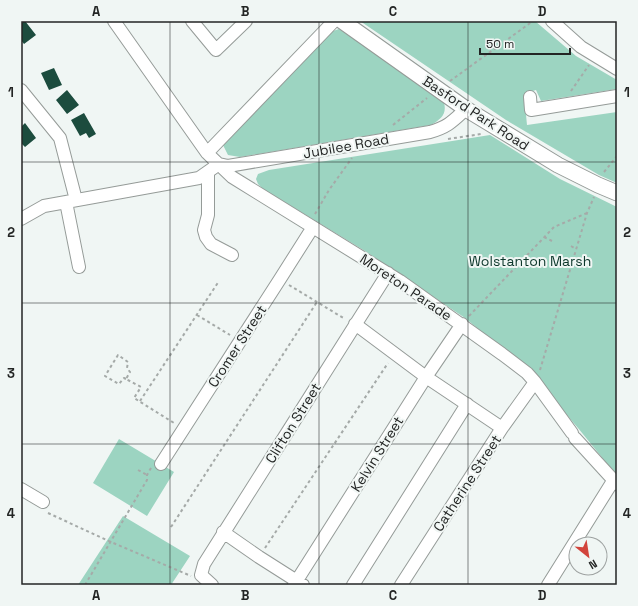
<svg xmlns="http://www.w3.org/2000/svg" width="638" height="606" font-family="'Space Grotesk',sans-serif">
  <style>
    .green { fill: #9cd4c1 }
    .building { fill: #1c4c3e }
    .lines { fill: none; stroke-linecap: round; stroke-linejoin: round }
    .minor-casing { stroke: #959b98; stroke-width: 14 }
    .major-casing { stroke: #959b98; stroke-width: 17 }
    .path { stroke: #a5aaa8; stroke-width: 2; stroke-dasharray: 3 3; stroke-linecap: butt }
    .minor { stroke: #fff; stroke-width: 12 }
    .major { stroke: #fff; stroke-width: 15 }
    .grid { fill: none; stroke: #232524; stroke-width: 1; stroke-opacity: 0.55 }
    .labels { text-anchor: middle; stroke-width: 4; stroke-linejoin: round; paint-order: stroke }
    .street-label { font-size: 14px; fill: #232524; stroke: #f0f6f4 }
    .park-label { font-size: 14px; fill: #0b362a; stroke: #f0f6f4 }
    .neatline { fill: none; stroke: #232524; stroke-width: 1.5 }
    .grid-label { font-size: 13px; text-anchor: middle; font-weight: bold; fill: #232524 }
  </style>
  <rect width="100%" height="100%" fill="#f0f6f4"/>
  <path class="green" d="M360,21H535L576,56L617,80V89L541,101L536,90L524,94L527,125L617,112V183L599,175L506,120Z
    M339,29L391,63L444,102C447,115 441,119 431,125L240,157L228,155L223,145L330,32Z
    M490,135L560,179L617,207V476L578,428L529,371L465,318L365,251L263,189L258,184L256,179L258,174L269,170Z
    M119,439L174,472L147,516L93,483Z
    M123,516L190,556L171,585H78Z"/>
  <path class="building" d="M24,21H25L36,35L24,44L21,40V24Z
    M54,68L62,85L49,90L41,73Z
    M67,90L79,105L67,114L56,100Z
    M84,113L96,134L89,138L86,133L80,136L71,120Z
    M25,123L36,138L25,147L21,143V127Z"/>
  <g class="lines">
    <g class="minor-casing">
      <path id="minor" d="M114,21L207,153L232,177L400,281L502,354L527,373L535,382L572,433
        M192,21L216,50L246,21
        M552,21L581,47L617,69
        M21,90L60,138L76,200
        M530,97L531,110L617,96
        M207,153L334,21
        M219,164L228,166L430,132C448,127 453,121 466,109
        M208,172V215L204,230L206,237L211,244L232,255
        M66,202L79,267
        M21,219L44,206L199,178L219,164
        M355,324L426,377L502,428
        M575,438L617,484
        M161,464L280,279L313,227
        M21,489L43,502
        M223,532L259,557L303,585
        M212,585L201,575L204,564L388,273
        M294,585L426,377L462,324
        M353,585L467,404
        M401,585L502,428L535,382
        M548,585L613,481"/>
    </g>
    <g class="major-casing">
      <path id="major" d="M342,21L466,109L558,165L598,185L617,193"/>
    </g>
    <path class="path" d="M450,81L533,21
      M571,91L589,65
      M393,125L427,98
      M448,139L481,134
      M604,172L617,156
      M315,214L329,190L352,158
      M544,237L552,241
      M571,246L576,249
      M289,285L345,319
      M197,315L230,335
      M469,316L554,227L587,213
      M540,370L587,213L594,197
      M126,379L124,378L119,384L105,376L118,355L128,362L127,368L130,372L126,379L141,387L134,398L174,423
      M140,401L219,281
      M138,470L147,475
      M48,513L111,542L191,576
      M171,527L317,302
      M265,548L388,363
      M85,585L147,480V475L151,468"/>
    <use href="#minor" class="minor"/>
    <use href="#major" class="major"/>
  </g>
  <path class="grid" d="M170,21V585M319,21V585M468,21V585M21,162H617M21,303H617M21,444H617"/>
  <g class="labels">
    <g class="street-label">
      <text transform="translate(476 113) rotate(33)" y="5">Basford Park Road</text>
      <text transform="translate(346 146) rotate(-10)" y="5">Jubilee Road</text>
      <text transform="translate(406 287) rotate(34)" y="5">Moreton Parade</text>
      <text transform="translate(237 346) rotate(-57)" y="5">Cromer Street</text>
      <text transform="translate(293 423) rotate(-58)" y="5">Clifton Street</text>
      <text transform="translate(377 454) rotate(-58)" y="5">Kelvin Street</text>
      <text transform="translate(467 483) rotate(-57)" y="5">Catherine Street</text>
    </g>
    <g class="park-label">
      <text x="530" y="266">Wolstanton Marsh</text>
    </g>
  </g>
  <rect width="638" height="606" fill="none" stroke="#f0f6f4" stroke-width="44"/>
  <g transform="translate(588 556) rotate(150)"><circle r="19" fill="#f0f6f4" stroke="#9ea2a1"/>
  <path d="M0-3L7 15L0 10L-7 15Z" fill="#d2443c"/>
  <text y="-6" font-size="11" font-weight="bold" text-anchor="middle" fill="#232524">N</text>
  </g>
  <path d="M480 48v6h90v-6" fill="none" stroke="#232524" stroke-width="2"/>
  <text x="486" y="48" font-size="12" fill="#232524" stroke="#f0f6f4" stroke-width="3" paint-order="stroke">50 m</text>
  <rect x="22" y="22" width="594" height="562" class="neatline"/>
  <g class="grid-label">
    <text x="96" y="16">A</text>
    <text x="245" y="16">B</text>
    <text x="393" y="16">C</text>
    <text x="542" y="16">D</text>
    <text x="11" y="97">1</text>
    <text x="627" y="97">1</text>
    <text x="11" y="237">2</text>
    <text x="627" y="237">2</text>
    <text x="11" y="378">3</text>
    <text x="627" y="378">3</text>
    <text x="11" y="518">4</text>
    <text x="627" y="518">4</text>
    <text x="96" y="600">A</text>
    <text x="245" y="600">B</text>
    <text x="393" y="600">C</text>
    <text x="542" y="600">D</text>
  </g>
</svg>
